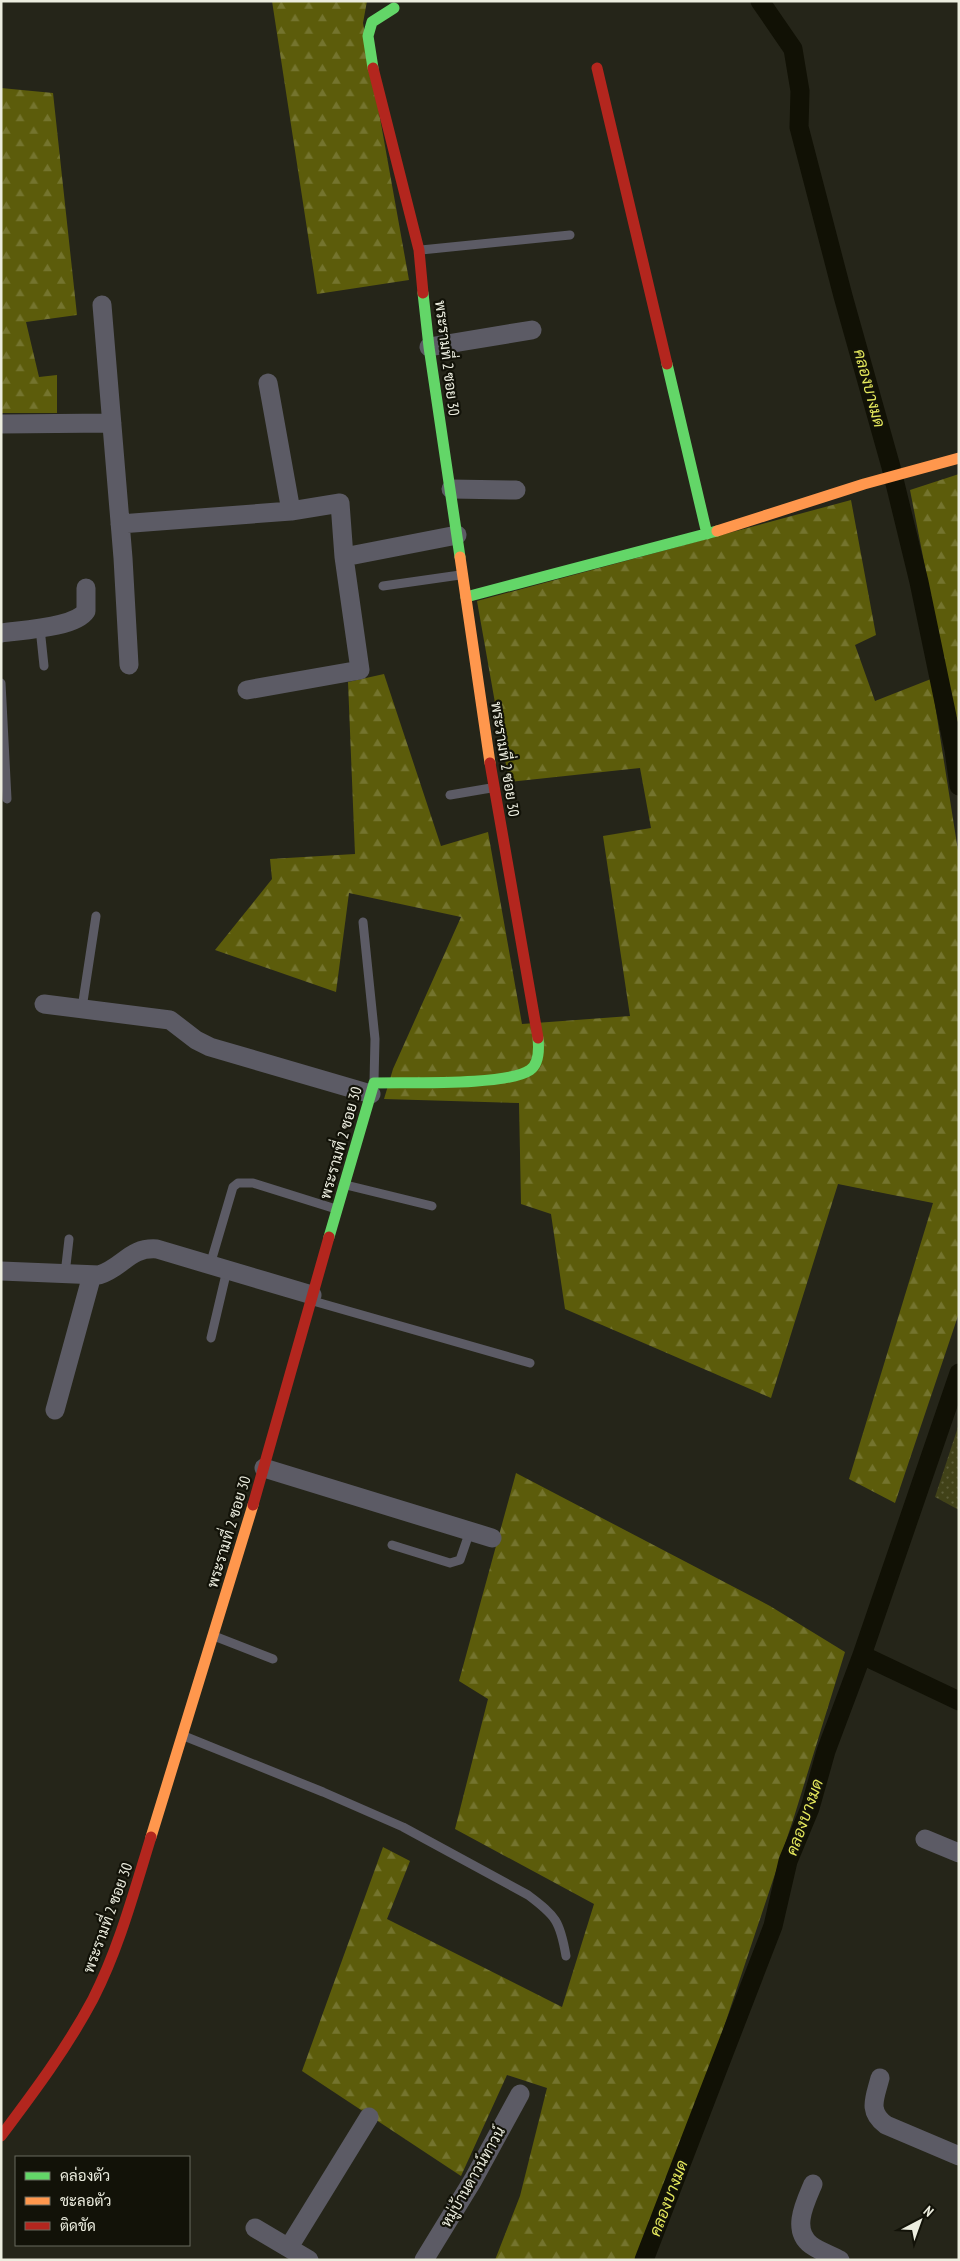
<svg xmlns="http://www.w3.org/2000/svg" width="960" height="2261" font-family="'PT Sans Narrow',Sarabun,sans-serif">
  <style>
    .grass { fill: url(#grass-dots) }
    .forest { fill: url(#forest-firs) }
    .lines { fill: none; stroke-linecap: round; stroke-linejoin: round }
    .canal { stroke: #111105; stroke-width: 19 }
    .lane { stroke: #5c5b65; stroke-width: 9 }
    .street { stroke: #5c5b65; stroke-width: 19 }
    .fast { stroke: #63d668; stroke-width: 11 }
    .slow { stroke: #ff974d; stroke-width: 11 }
    .jam { stroke: #b3261e; stroke-width: 11 }
    .labels { text-anchor: middle; stroke-width: 4.5; stroke-linejoin: round; paint-order: stroke }
    .street-label { font-size: 15px; fill: #eceddf; stroke: #121208 }
    .water-label { font-size: 16px; font-style: italic; fill: #e5e85c; stroke: #121208 }
  </style>
  <defs>
    <pattern id="grass-dots" width="8" height="8" patternUnits="userSpaceOnUse" patternTransform="scale(1.25)"><rect width="8" height="8" fill="#414218"/><path d="M2 2h.1M6 6h.1" fill="none" stroke="#5d5e39" stroke-width="1.8" stroke-linecap="round"/></pattern>
    <pattern id="forest-firs" width="22" height="20" patternUnits="userSpaceOnUse" patternTransform="scale(1.25)"><rect width="22" height="20" fill="#5c5c0b"/><path d="M5 1l3.5 6h-7zM16 11l3.5 6h-7z" fill="#74742e"/></pattern>
  </defs>
  <rect width="100%" height="100%" fill="#252519"/>
  <path class="grass" d="M959,1424V1510L935,1497Z"/>
  <path class="forest" d="M272,1H367L363,23L409,280L317,294Z
    M1,88L53,93L77,315L26,322L39,377L57,375V413H1Z
    M959,474V741L910,490Z
    M851,500L876,635L855,645L875,701L931,679L959,857V1313L895,1503L849,1479L933,1203L838,1184L771,1398L565,1309L551,1214L521,1204L519,1103L384,1099L393,1069L461,917L349,893L336,992L215,950L272,879L270,859L355,854L348,682L384,674L441,846L488,832L522,1024L630,1016L603,836L651,828L640,768L509,782L477,601Z
    M516,1473L770,1606L845,1652L794,1817L719,2042L635,2260H495L520,2196L547,2088L507,2075L461,2176L302,2071L383,1847L410,1861L387,1919L562,2007L594,1904L455,1829L488,1699L459,1681Z"/>
  <g class="lines">
    <path class="canal" d="M760,1L793,49L800,91L799,127L843,296L891,467L919,582L954,750L959,786
      M862,1655L959,1701
      M644,2260L773,1926L788,1861L810,1808L826,1751L862,1655L959,1373"/>
    <path class="lane" d="M421,250L570,235
      M383,586L460,575
      M40,628L44,666
      M1,683L7,799
      M450,795L491,788
      M363,922L375,1039L374,1081
      M82,1008L96,916
      M346,1185L432,1206
      M210,1265L233,1187L238,1183H253L336,1209
      M65,1274L69,1239
      M313,1301L530,1363
      M211,1338L227,1270
      M392,1545L450,1563L460,1560L470,1531
      M214,1636L273,1659
      M184,1736L323,1792L403,1827L528,1895C556,1916 560,1921 566,1956"/>
    <path class="street" d="M102,305L123,558L129,665
      M429,347L532,330
      M268,383L291,511L340,503L344,557
      M1,424L112,423
      M451,489L516,490
      M120,524L291,511
      M1,633C21,630 75,628 86,611V588
      M247,690L360,670L344,557L457,535
      M44,1004L170,1020L196,1040L210,1047L371,1094
      M1,1271L99,1275C124,1267 129,1247 157,1249L312,1295
      M55,1410L92,1275
      M264,1468L492,1538
      M925,1839L959,1853
      M880,2078C875,2098 867,2111 886,2125L959,2156
      M813,2184C805,2203 791,2230 811,2245C819,2251 831,2255 840,2260
      M255,2228L309,2260
      M289,2247L369,2117
      M424,2260L473,2180L520,2094"/>
    <path class="fast" d="M373,68L368,36L372,22L394,8
      M423,293L429,347L460,557
      M667,364L707,534
      M466,597L717,531
      M329,1237L374,1083C406,1082 507,1086 530,1070C539,1064 539,1048 538,1038"/>
    <path class="slow" d="M717,531L864,484L959,458
      M460,557L490,763
      M151,1837L253,1505"/>
    <path class="jam" d="M373,68L419,250L423,293
      M597,68L667,364
      M490,763L538,1038
      M253,1505L329,1237
      M1,2136C34,2092 67,2048 93,1999C119,1948 134,1892 151,1837"/>
  </g>
  <g class="labels">
    <g class="street-label">
      <text transform="translate(447 358) rotate(83)" y="5">พระรามที่ 2 ซอย 30</text>
      <text transform="translate(505 759) rotate(81)" y="5">พระรามที่ 2 ซอย 30</text>
      <text transform="translate(341 1143) rotate(-74)" y="5">พระรามที่ 2 ซอย 30</text>
      <text transform="translate(229 1532) rotate(-73)" y="5">พระรามที่ 2 ซอย 30</text>
      <text transform="translate(108 1918) rotate(-70)" y="5">พระรามที่ 2 ซอย 30</text>
      <text transform="translate(473 2177) rotate(-60)" y="5">หมู่บ้านดาวน์ทาวน์</text>
    </g>
    <g class="water-label">
      <text transform="translate(870 388) rotate(75)" y="6">คลองบางมด</text>
      <text transform="translate(804 1817) rotate(-70)" y="6">คลองบางมด</text>
      <text transform="translate(668 2198) rotate(-69)" y="6">คลองบางมด</text>
    </g>
  </g>
  <rect width="960" height="2261" fill="none" stroke="#eceddf" stroke-width="5"/>
  <rect x="15" y="2156" width="175" height="90" fill="#121208" stroke="#696a5e"/>
  <rect x="25" y="2172" width="25" height="8" fill="#63d668" stroke="#696a5e"/>
  <text x="60" y="2181" font-size="15" fill="#eceddf">คล่องตัว</text>
  <rect x="25" y="2197" width="25" height="8" fill="#ff974d" stroke="#696a5e"/>
  <text x="60" y="2206" font-size="15" fill="#eceddf">ชะลอตัว</text>
  <rect x="25" y="2222" width="25" height="8" fill="#b3261e" stroke="#696a5e"/>
  <text x="60" y="2231" font-size="15" fill="#eceddf">ติดขัด</text>
  <g transform="translate(920 2221) rotate(41)" stroke="#121208" stroke-width="4" paint-order="stroke">
  <path d="M0-4L9 19L0 12L-9 19Z" fill="#eceddf"/>
  <text y="-8" font-size="14" font-weight="bold" text-anchor="middle" fill="#eceddf">N</text>
  </g>
</svg>
